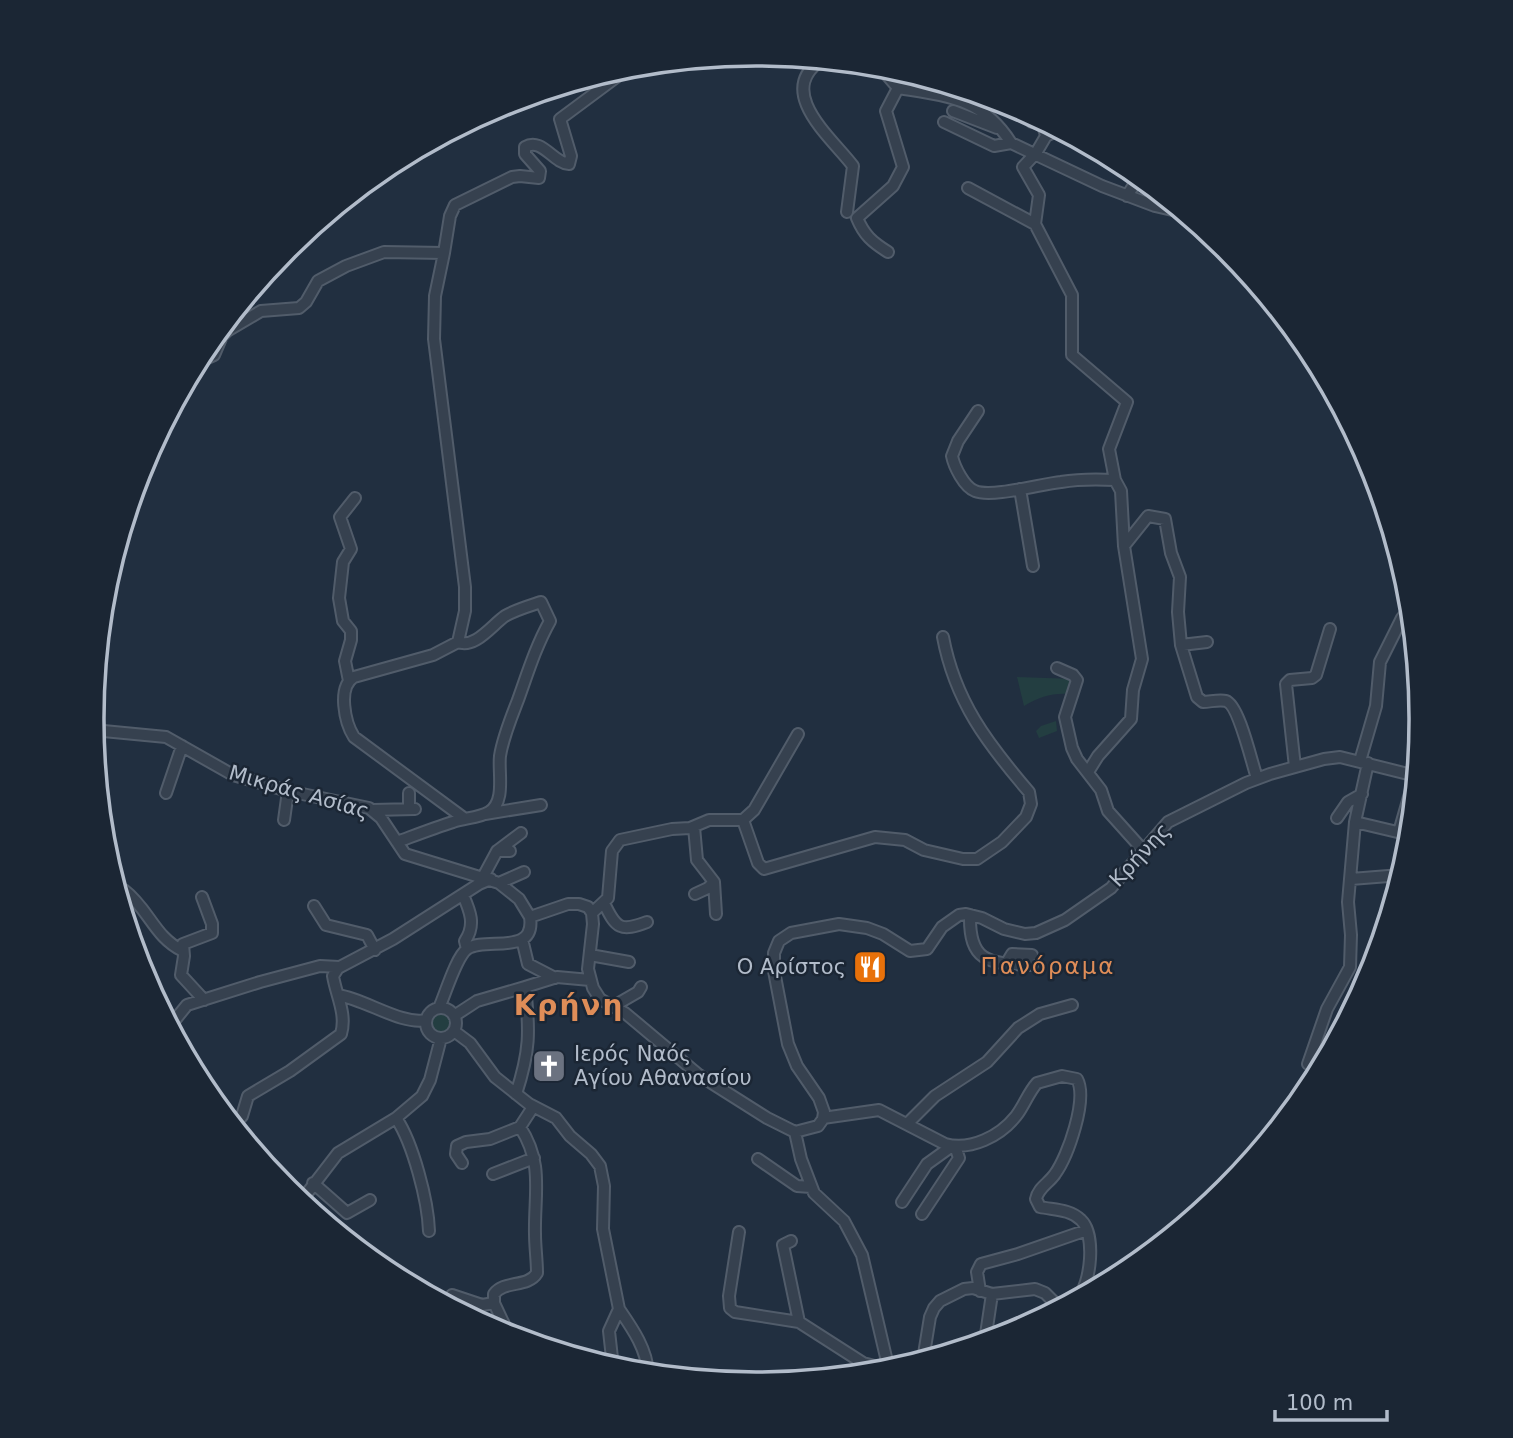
<svg xmlns="http://www.w3.org/2000/svg" width="1513" height="1438" font-family="'DejaVu Sans',sans-serif">
  <style>
    .green { fill: #233e41 }
    .lines { fill: none; stroke-linecap: round; stroke-linejoin: round }
    .minor-casing { stroke: #515c6a; stroke-width: 14 }
    .minor { stroke: #36414f; stroke-width: 10 }
    .labels { text-anchor: middle; stroke-width: 5; stroke-linejoin: round; paint-order: stroke }
    .street-label { font-size: 21px; fill: #b2bcca; stroke: #1b2634 }
    .poi-label { font-size: 21px; fill: #b2bcca; stroke: #1b2634; text-anchor: end }
    .neighbourhood-label { font-size: 23px; letter-spacing: 2px; fill: #df8d58; stroke: #1b2634 }
    .district-label { font-size: 28px; font-weight: bold; letter-spacing: 2px; fill: #df8d58; stroke: #1b2634 }
    .rim { fill: none; stroke: #b2bcca; stroke-width: 3.5 }
  </style>
  <rect width="100%" height="100%" fill="#212f40"/>
  <path class="green" d="M1017,677L1076,679L1069,694C1051,693 1040,697 1024,706Z
    M1056,721L1057,731L1039,738L1036,731L1041,726Z
    M435,1011L451,1015L454,1024L449,1033L440,1034L428,1023Z"/>
  <g class="lines">
    <g class="minor-casing">
      <path id="minor" d="M820,61C775,93 833,139 853,166L847,212
        M880,67L898,88C947,96 983,98 1011,143L1102,186L1155,206L1181,212
        M953,111L997,128
        M944,122L994,146L1011,143
        M1032,122C1042,124 1044,126 1046,136
        M1058,130L1046,136L1036,153L1023,167L1039,195L1035,224L1072,295V355L1127,402L1109,449L1115,480
        M968,188L1035,224
        M1127,196L1139,177
        M888,252C872,242 864,235 857,218L893,186L903,167L886,111L898,88
        M444,253L435,296L434,339L465,587V611L458,642
        M196,363L214,355L222,336L227,331L261,311L299,308L306,302L318,281L346,266L384,252L444,253L450,216L455,205L512,177L520,176L539,178L540,171L525,154V147C542,137 553,163 569,164L571,156L560,119L630,67
        M978,411L958,441L952,456C954,466 964,487 975,491C992,498 1041,484 1061,482C1079,479 1096,479 1115,480L1121,491L1124,546L1142,659L1133,690L1131,719L1098,756L1088,772
        M1020,489L1033,566
        M1124,546L1148,516L1165,519L1171,553L1180,577L1178,612L1181,645L1197,697L1203,702C1210,702 1219,699 1226,701C1239,705 1252,764 1257,778
        M1181,645L1207,642
        M1057,668L1073,675L1077,680L1065,717L1072,748L1077,759L1101,790L1108,811L1143,850
        M349,681L345,661L351,640V631L343,621L339,598L343,562L351,549L340,517L355,498
        M93,730L166,737L233,775L288,791L369,808L381,818L405,854L499,883L519,899L530,917L568,904H579L588,907L592,913L593,924L588,969L593,988L600,999L625,1013L699,1075L767,1118L795,1132L818,1126L823,1119L824,1112L819,1098L797,1066L788,1044L774,971V953L779,941L791,933L839,924L867,928L883,934L910,951L927,949L942,927L959,915L966,914L982,918L1004,929L1025,934L1036,933L1065,920L1111,888L1168,822L1246,783L1270,774L1324,759L1340,757L1416,776
        M1360,761L1376,706L1380,662L1402,618L1408,611
        M1295,767L1286,684L1290,680L1312,678L1316,675L1330,629
        M166,793L182,746
        M409,793V809
        M373,810L415,809
        M485,814L541,805
        M1337,818L1348,802L1362,794
        M284,820L288,791
        M743,820L754,810L798,734
        M1355,822L1410,835
        M694,827L697,860L714,882L716,914
        M1399,832L1415,776
        M397,842C416,835 434,828 453,822C464,818 479,818 489,812C506,802 498,772 500,756C503,737 511,718 518,700C528,672 536,646 550,621L541,602C529,606 515,610 505,616C492,625 475,649 458,642L433,655L354,677C337,687 345,723 354,737L465,819
        M497,851L521,833
        M483,877L497,851H510
        M1351,879L1401,875
        M499,883L524,872
        M118,893L124,890C149,909 154,937 183,951
        M695,894L708,888L714,882
        M463,895C470,911 476,925 465,941L467,949
        M202,897L212,924V933L183,944L184,956L181,975L204,1000
        M604,903C616,929 621,932 647,922
        M314,906L326,925L367,935L375,950
        M592,913L608,898L612,851L620,840L672,829L690,828L709,820H743L758,863L764,869L875,837L905,840L924,850L963,859H977L1002,842L1026,817L1031,804L1029,792C987,743 955,701 943,637
        M970,915C969,964 990,963 1032,965
        M522,939L528,964L555,978
        M590,955L629,962
        M1006,964L1012,954L1032,955
        M338,995C367,1000 401,1025 426,1020
        M612,1007L638,992L641,987
        M426 1023a15 15 0 1 1 30 0a15 15 0 1 1-30 0Z
        M439,1008C445,995 456,957 467,949C485,936 536,957 530,917
        M454,1016L477,1001L525,987
        M170,1026L187,1005L260,982L320,966L339,967
        M454,1031L470,1043L495,1077L529,1104L556,1118L570,1136L591,1154L600,1166L604,1186L603,1229L619,1309L609,1331L613,1367
        M1308,1064L1327,1009L1350,967L1351,935L1348,902L1355,822L1368,763
        M516,1094C530,1051 530,1032 525,987L557,977L590,980
        M396,1118C413,1143 428,1201 429,1231
        M823,1118L879,1110L945,1144C971,1151 1000,1136 1016,1116C1024,1106 1028,1093 1037,1083L1062,1076L1077,1079C1088,1099 1068,1156 1055,1174C1049,1183 1038,1188 1036,1199L1040,1207C1054,1210 1070,1209 1081,1220C1096,1234 1091,1284 1078,1297
        M908,1123L935,1096L987,1062L1018,1028L1040,1014L1072,1005
        M234,1125L242,1116L248,1096L290,1071L341,1034C347,1014 336,995 333,976L338,968L393,939L479,884L491,879
        M758,1159L797,1186L811,1187
        M462,1163L456,1154L457,1146L466,1142L490,1139L520,1127
        M493,1174L534,1158
        M313,1183L347,1213L370,1200
        M301,1201L338,1153L396,1118L422,1096L430,1080L441,1038
        M902,1202L927,1164L952,1146
        M922,1214L959,1158L955,1146
        M739,1232L729,1296L730,1308L735,1312L799,1322L863,1363L889,1370L862,1255L844,1221L814,1193L801,1159L795,1132
        M791,1241L783,1245L799,1322
        M980,1291L977,1272L981,1264L1018,1254L1087,1230
        M452,1295L482,1305L494,1303
        M619,1309C632,1328 647,1349 648,1373
        M509,1335L494,1303V1294C504,1280 528,1288 537,1273C537,1260 535,1247 535,1234C534,1194 544,1164 520,1127L533,1107
        M985,1341L992,1294
        M923,1360L930,1317L934,1308L940,1301L964,1289L973,1288L992,1294L1035,1289L1045,1293L1059,1307"/>
    </g>
    <use href="#minor" class="minor"/>
  </g>
  <defs>
    <g id="restaurant-square" transform="scale(1.75)"><rect x="-9" y="-9" width="18" height="18" rx="4" fill="#e8710a" stroke="#1b2634"/><path d="M-5-6h1v4h1v-4h1v4h1v-4h1v5L-1.5 .5V6h-2V.5L-5-1ZM5-6V6H3V1.5H1.5Q1.5-4 5-6Z" fill="#fff"/></g>
    <g id="church-square" transform="scale(1.75)"><rect x="-9" y="-9" width="18" height="18" rx="4" fill="#6b7280" stroke="#1b2634"/><path d="M-1.2-6h2.4v3.5h3.3v2.4h-3.3V6h-2.4V-.1h-3.3v-2.4h3.3Z" fill="#fff"/></g>
  </defs>
  <g fill-rule="evenodd">
    <use href="#restaurant-square" x="870" y="967"/>
    <use href="#church-square" x="549" y="1066"/>
  </g>
  <g class="labels">
    <g class="street-label">
      <text transform="translate(299 792) rotate(16)" y="7">Μικράς Ασίας</text>
      <text transform="translate(1140 855) rotate(-47)" y="7">Κρήνης</text>
    </g>
    <g class="poi-label">
      <text x="846" y="974">Ο Αρίστος</text>
      <text x="574" y="1061" text-anchor="start">Ιερός Ναός<tspan x="574" dy="24">Αγίου Αθανασίου</tspan></text>
    </g>
    <g class="neighbourhood-label">
      <text x="1048" y="974">Πανόραμα</text>
    </g>
    <g class="district-label">
      <text x="569" y="1015">Κρήνη</text>
    </g>
  </g>
  <path d="M0 0H1513V1438H0ZM756 66H757A652 652 0 0 1 1409 718V720A652 652 0 0 1 757 1372H756A652 652 0 0 1 104 720V718A652 652 0 0 1 756 66Z" fill="#1b2634" fill-rule="evenodd"/>
  <path class="rim" d="M756 66H757A652 652 0 0 1 1409 718V720A652 652 0 0 1 757 1372H756A652 652 0 0 1 104 720V718A652 652 0 0 1 756 66Z"/>
  <path d="M1275 1410v10h112v-10" fill="none" stroke="#b2bcca" stroke-width="3.5"/>
  <text x="1286" y="1410" font-size="21" fill="#b2bcca" stroke="#1b2634" stroke-width="5" paint-order="stroke">100 m</text>
</svg>
